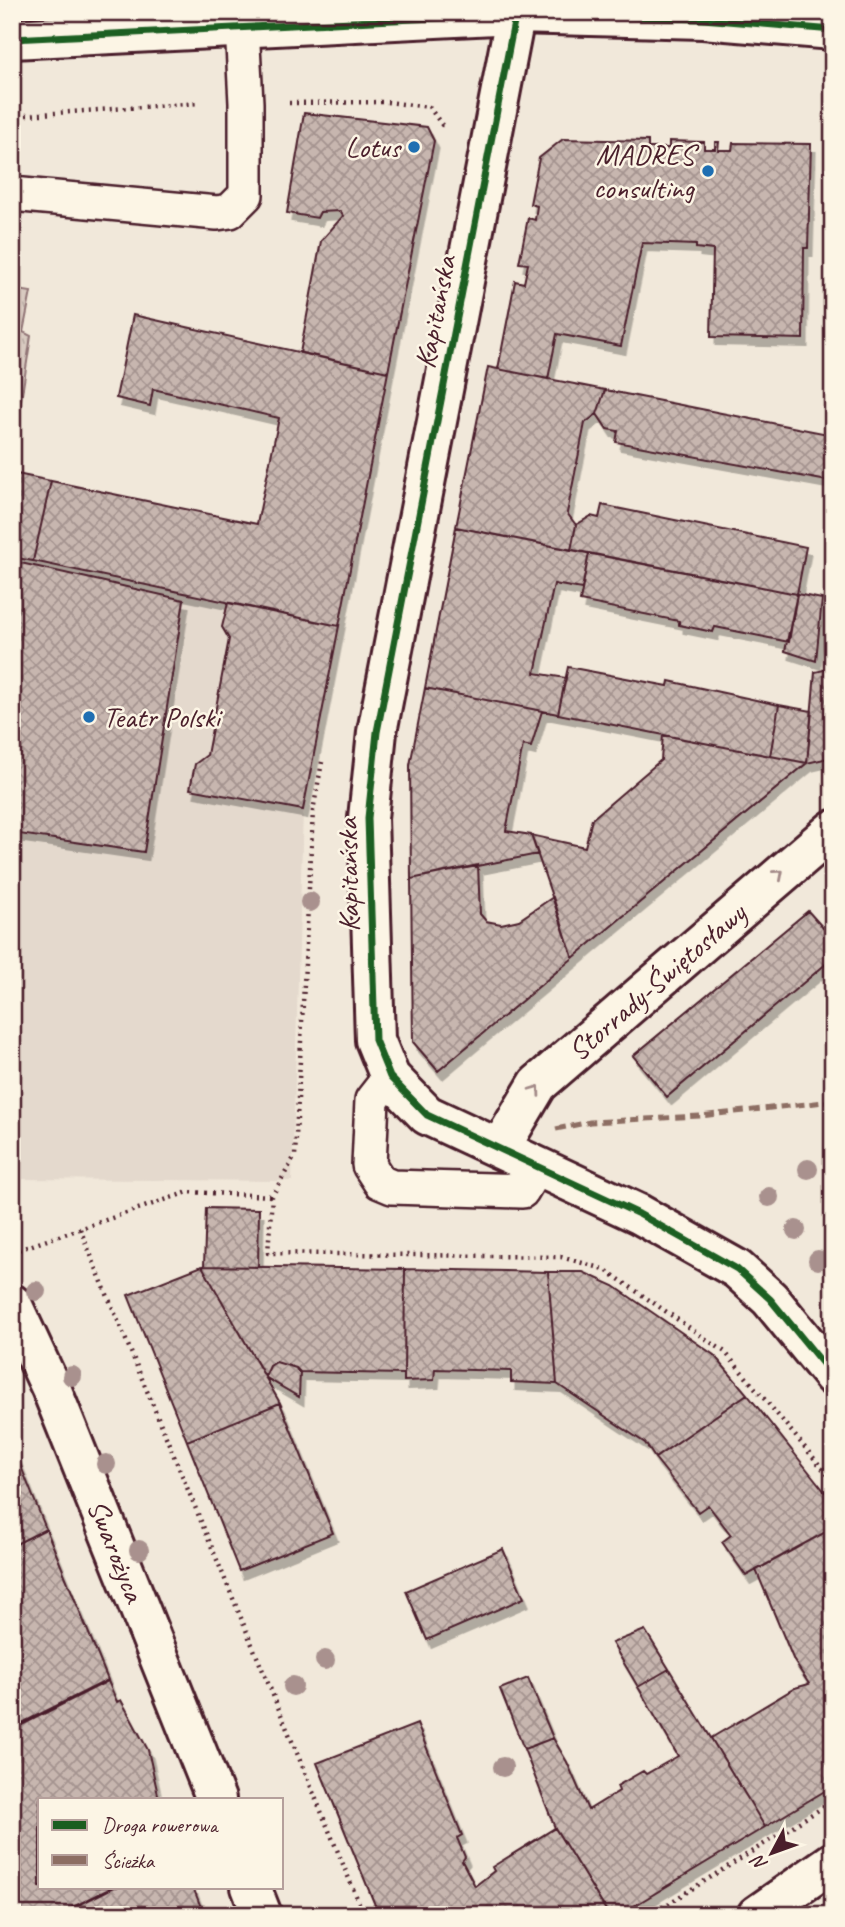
<svg xmlns="http://www.w3.org/2000/svg" width="845" height="1927" font-family="Caveat,sans-serif">
  <style>
    .built { fill: #e4d9cd }
    .grass { fill: url(#grass-tufts); stroke: #917476; stroke-width: 2 }
    .building { fill: url(#building-cross-hatch); stroke: #4a1f2b; stroke-width: 2; filter: url(#shadow) }
    .lines { fill: none; stroke-linecap: round; stroke-linejoin: round }
    .lane-casing { stroke: #4a1f2b; stroke-width: 38 }
    .street-casing { stroke: #4a1f2b; stroke-width: 44 }
    .secondary-casing { stroke: #4a1f2b; stroke-width: 44 }
    .path { stroke: #4a1f2b; stroke-width: 4.5; stroke-dasharray: 2 5; stroke-linecap: butt }
    .lane { stroke: #fcf5e5; stroke-width: 33 }
    .street { stroke: #fcf5e5; stroke-width: 38 }
    .secondary { stroke: #fcf5e5; stroke-width: 38 }
    .quiet { stroke: #8d6e63; stroke-width: 5; stroke-dasharray: 10 5; stroke-linecap: butt }
    .cycleway-casing { stroke: #fcf5e5; stroke-width: 11 }
    .cycleway { stroke: #1b5e20; stroke-width: 7 }
    .tree { fill: #a9918e }
    .oneway { stroke: #a38a88 }
    .poi-dot { fill: #1f6fb2; stroke: #fcf5e5; stroke-width: 2.5 }
    .labels { text-anchor: middle; stroke-width: 5; stroke-linejoin: round; paint-order: stroke }
    .poi-label { font-size: 30px; fill: #4a1f2b; stroke: #fcf5e5; text-anchor: end }
    .street-label { font-size: 30px; fill: #4a1f2b; stroke: #fcf5e5 }
  </style>
  <defs>
    <pattern id="grass-tufts" width="24" height="20" patternUnits="userSpaceOnUse" patternTransform="scale(1.75)"><rect width="24" height="20" fill="#d8cac0"/><path d="M3 7l-1-3M5 7V3M7 7l1-3M15 17l-1-3M17 17v-4M19 17l1-3" fill="none" stroke="#bbada5"/></pattern>
    <pattern id="building-cross-hatch" width="8" height="8" patternUnits="userSpaceOnUse" patternTransform="scale(1.75)"><rect width="8" height="8" fill="#c7b6af"/><path d="M0 0l8 8M0 8l8-8" fill="none" stroke="#a4938f"/></pattern>
    <filter id="shadow"><feDropShadow dx="4.5" dy="8" stdDeviation="0" flood-color="#0004"/></filter>
  </defs>
  <rect width="100%" height="100%" fill="#f1e8da"/>
  <filter id="ink" filterUnits="userSpaceOnUse"><feTurbulence type="fractalNoise" baseFrequency=".0143" numOctaves="2"/><feDisplacementMap in="SourceGraphic" scale="14" xChannelSelector="R" yChannelSelector="G"/><feConvolveMatrix kernelMatrix="1 2 1 2 8 2 1 2 1" color-interpolation-filters="sRGB"/></filter>
  <g filter="url(#ink)">
    <path class="built" d="M12,557L228,603L222,627L229,639L207,755L195,764L190,788L303,810L292,1181L12,1179Z"/>
    <path class="grass" d="M12,289L31,292L23,332L31,336L12,459Z"/>
    <path class="building" d="M304,113L427,127L434,141L388,372L300,353L321,241L343,216L340,211L320,212L317,218L287,213Z
      M563,139L648,141V148H669V141L704,142V149H715V142H719L718,150H732L733,143L811,144L808,248H804L803,339L711,337L713,250L696,248V245L642,243L621,346L557,334L548,379L498,369L515,281L524,283L528,264L519,263L528,218L535,220L537,206L530,204L539,158Z
      M133,315L388,372L339,626L33,561L51,481L257,524L279,418L153,389L150,406L116,398Z
      M488,367L605,390L597,414L585,423L567,513L576,525L571,550L456,527Z
      M605,390L833,435V482L616,442L618,431L607,429L597,414Z
      M12,473L51,481L33,561L12,557Z
      M602,505L806,547L797,594L571,550L576,525L591,516L599,518Z
      M456,527L589,553L582,589L554,584L535,673L566,678L558,714L425,688Z
      M589,553L797,594L789,642L715,627L713,632L679,625V621L580,601Z
      M12,561L184,600L144,852L12,833Z
      M797,594L822,599L816,661L785,651Z
      M228,603L339,626L303,810L190,789L195,764L207,755L229,639L222,627Z
      M568,667L668,686L669,681L779,705L770,756L558,714Z
      M833,668V757L807,763L815,672Z
      M425,688L542,711L531,747L523,745L506,831L531,835L538,854L411,879L410,765Z
      M779,705L812,711L807,763L770,756Z
      M663,735L807,763L573,958L531,835L585,847L592,819L661,760Z
      M478,865L480,914L486,921L501,924L519,920L553,897L573,958L438,1071L413,1042L411,879Z
      M808,911L833,939V958L667,1097L633,1056Z
      M206,1208L259,1209L258,1267L204,1266Z
      M202,1266L405,1269L404,1374L298,1372L296,1368L276,1362L270,1366L265,1377Z
      M202,1266L280,1403L187,1441L128,1295Z
      M405,1269L548,1272L557,1384L511,1382V1371L435,1369L434,1380L404,1381Z
      M548,1272H583L614,1286L714,1355L747,1394L655,1458L645,1443L557,1384Z
      M276,1362L296,1368L300,1372L299,1397L265,1377L270,1366Z
      M747,1394L833,1502V1528L746,1576L722,1542L731,1535L708,1505L698,1512L655,1458Z
      M280,1403L333,1533L239,1571L187,1441Z
      M12,1444L46,1529L12,1546Z
      M833,1528V1786L765,1827L711,1738L795,1688L809,1684L794,1661L756,1570Z
      M46,1529L108,1680L12,1728V1546Z
      M503,1549L524,1598L427,1640L406,1591Z
      M645,1630L669,1669L638,1687L612,1643Z
      M669,1669L765,1827L619,1915H609L555,1828L524,1749L553,1738L567,1762L588,1810L619,1791L617,1786L643,1771L646,1774L678,1756L638,1687Z
      M528,1678L553,1738L524,1749L500,1689Z
      M108,1681L117,1702L121,1700L148,1750L159,1799H40V1887H113L57,1915H12V1730Z
      M417,1724L462,1835L457,1838L465,1857L462,1861L475,1886L494,1871L492,1867L555,1828L609,1915H379L317,1763Z
      M114,1887H193L204,1915H59Z"/>
    <g class="lines">
      <g class="lane-casing">
        <path id="lane" d="M12,194L217,213L230,211L246,195V103L242,26
          M390,1077L372,1100L369,1165L380,1182L392,1187L522,1191L537,1166"/>
      </g>
      <g class="street-casing">
        <g id="street">
          <path d="M516,12L377,732L368,818L375,1040L390,1077L427,1115L639,1214L737,1269L770,1299L833,1376"/>
          <path id="s1" d="M500,1148L538,1084L833,830"/>
          <path id="s2" d="M12,1304L51,1388L216,1799"/>
          <path d="M251,1887L262,1915"/>
          <path d="M757,1915L833,1862"/>
        </g>
      </g>
      <g class="secondary-casing">
        <path id="secondary" d="M12,39L515,14L703,19L833,30"/>
      </g>
      <path class="path" d="M289,103L387,102L429,107L442,125H446
        M12,116L200,103
        M322,762L313,811L295,1156L272,1196L268,1253L561,1257L604,1269L725,1352L833,1481
        M80,1229L364,1915
        M12,1252L188,1192L272,1196
        M650,1915L833,1801"/>
      <use href="#lane" class="lane"/>
      <use href="#street" class="street"/>
      <use href="#secondary" class="secondary"/>
      <path class="quiet" d="M556,1129L590,1122L700,1116L833,1101"/>
      <g class="cycleway-casing">
        <path id="cycleway" d="M516,12L377,732L368,818L375,1040L390,1077L427,1115L639,1214L737,1269L770,1299L833,1376
          M12,39L515,14L703,19L833,30"/>
      </g>
      <use href="#cycleway" class="cycleway"/>
    </g>
    <g class="tree">
      <circle cx="310" cy="902" r="10"/>
      <circle cx="808" cy="1169" r="10"/>
      <circle cx="769" cy="1197" r="10"/>
      <circle cx="796" cy="1230" r="10"/>
      <circle cx="818" cy="1260" r="10"/>
      <circle cx="36" cy="1291" r="10"/>
      <circle cx="72" cy="1376" r="10"/>
      <circle cx="106" cy="1464" r="10"/>
      <circle cx="139" cy="1550" r="10"/>
      <circle cx="325" cy="1660" r="10"/>
      <circle cx="293" cy="1686" r="10"/>
      <circle cx="503" cy="1767" r="10"/>
    </g>
    <defs><path id="oneway-chevron" d="M-2-3.5L2.5 0L-2 3.5" fill="none" stroke-width="1.6" stroke-linecap="round" stroke-linejoin="round" transform="scale(1.75)"/></defs>
    <g class="oneway">
      <use href="#oneway-chevron" transform="translate(779 874) rotate(-41)"/>
      <use href="#oneway-chevron" transform="translate(536 1090) rotate(-54)"/>
    </g>
  </g>
  <g class="poi-dot">
    <circle cx="414" cy="147" r="7"/>
    <circle cx="708" cy="171" r="7"/>
    <circle cx="89" cy="717" r="7"/>
  </g>
  <g class="labels">
    <g class="poi-label">
      <text x="400" y="157">Lotus</text>
      <text x="694" y="164">MADRES<tspan x="694" dy="34">consulting</tspan></text>
      <text x="103" y="727" text-anchor="start">Teatr Polski</text>
    </g>
    <g class="street-label">
      <text transform="translate(435 312) rotate(-79)" y="10">Kapitańska</text>
      <text transform="translate(348 875) rotate(-91)" y="10">Kapitańska</text>
      <text dy="10" stroke="none"><textPath href="#s1" startOffset="231">Storrady-Świętosławy</textPath></text>
      <text dy="10" stroke="none"><textPath href="#s2" startOffset="268">Swarożyca</textPath></text>
    </g>
  </g>
  <rect width="845" height="1927" fill="none" stroke="#fcf5e5" stroke-width="42"/>
  <rect x="21" y="21" width="803" height="1885" fill="none" stroke="#4a1f2b" stroke-width="2.5" filter="url(#ink)"/>
  <rect x="38" y="1798" width="245" height="91" fill="#fcf5e5" stroke="#b59f9b" stroke-width="2"/>
  <rect x="52" y="1820" width="35" height="10" fill="#1b5e20" stroke="#b59f9b" stroke-width="2"/>
  <text x="102" y="1832" font-size="21" fill="#4a1f2b">Droga rowerowa</text>
  <rect x="52" y="1855" width="35" height="10" fill="#8d6e63" stroke="#b59f9b" stroke-width="2"/>
  <text x="102" y="1868" font-size="21" fill="#4a1f2b">Ścieżka</text>
  <g transform="translate(772 1853) rotate(229)" stroke="#fcf5e5" stroke-width="5" paint-order="stroke">
  <path d="M0-5L12 26L0 18L-12 26Z" fill="#4a1f2b"/>
  <text y="-10" font-size="19" font-weight="bold" text-anchor="middle" fill="#4a1f2b">N</text>
  </g>
</svg>
